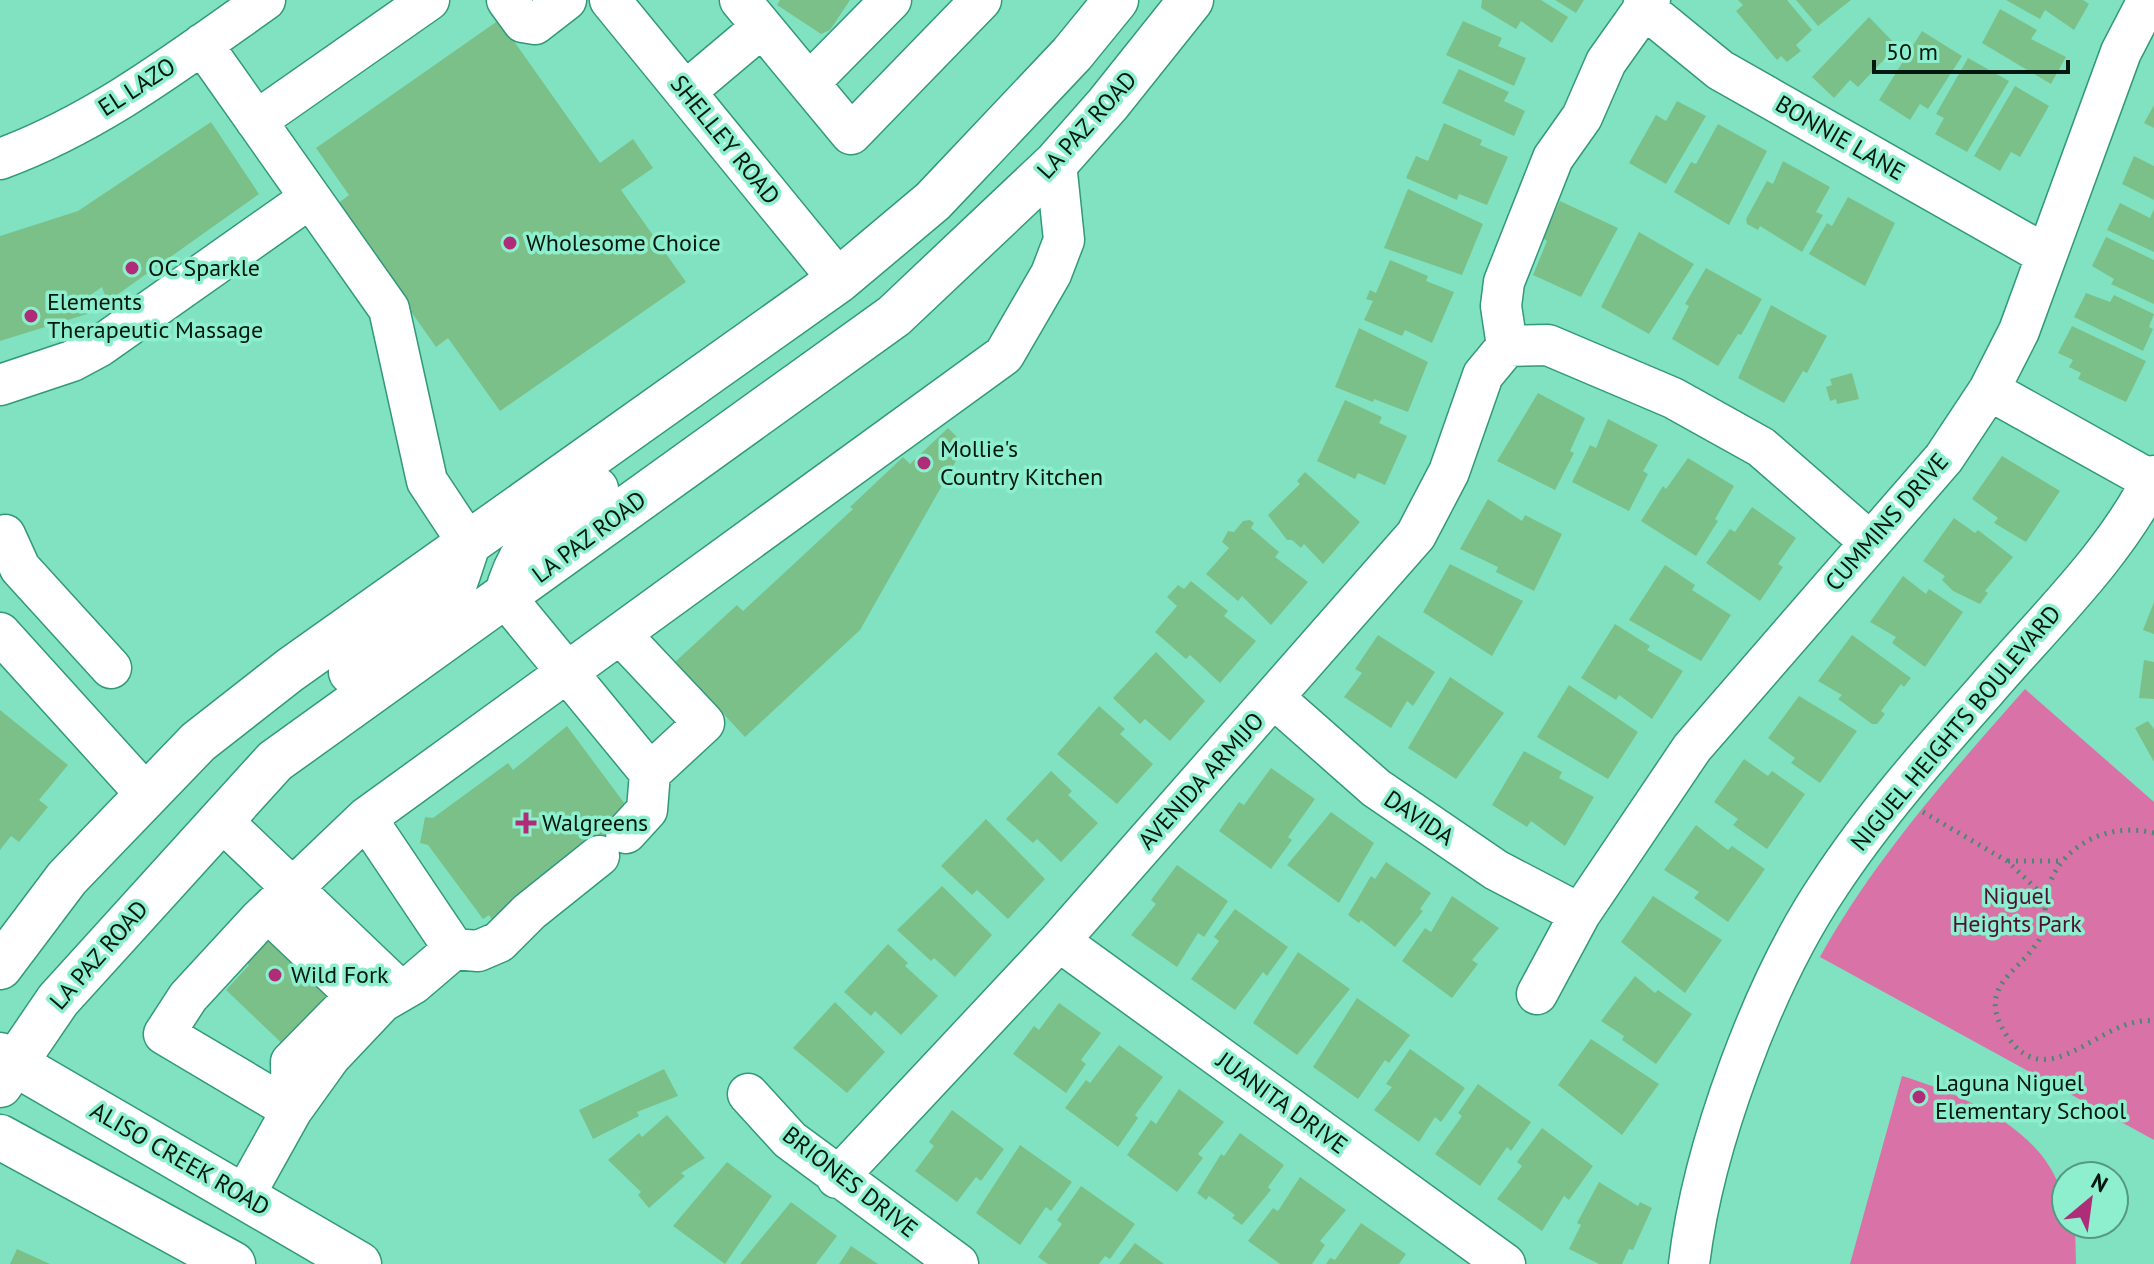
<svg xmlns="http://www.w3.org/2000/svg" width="2154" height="1264" font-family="'PT Sans',sans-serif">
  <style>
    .green { fill: #d972a7 }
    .building { fill: #7cc089 }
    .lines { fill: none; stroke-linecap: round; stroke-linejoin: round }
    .minor-casing { stroke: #32997a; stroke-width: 43 }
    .major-casing { stroke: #32997a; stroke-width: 47 }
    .path { stroke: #478972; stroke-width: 5; stroke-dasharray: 2 6; stroke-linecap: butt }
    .minor { stroke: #fff; stroke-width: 40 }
    .major { stroke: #fff; stroke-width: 44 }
    .poi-dot { fill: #ae2c78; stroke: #8defcd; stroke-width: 3 }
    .labels { text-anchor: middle; stroke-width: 7; stroke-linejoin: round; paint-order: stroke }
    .street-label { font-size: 24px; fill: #001910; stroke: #8defcd }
    .poi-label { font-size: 24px; fill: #001910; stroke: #8defcd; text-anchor: start }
    .park-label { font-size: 24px; fill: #510f36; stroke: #8defcd }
  </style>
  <rect width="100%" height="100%" fill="#80e2c0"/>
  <path class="green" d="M2025,689L2154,802V1140L1820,957C1875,858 1950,774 2025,689Z
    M1902,1076C1971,1097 2066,1138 2066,1224L2075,1227L2076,1264H1850Z"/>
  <path class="building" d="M780,0H850L830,30L821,34L777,5Z
    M1482,0H1541L1568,17L1552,43L1521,21L1516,29L1481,8Z
    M1555,0H1584L1576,13Z
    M1738,0H1787L1812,30L1796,45L1801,51L1787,62L1781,56L1777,60L1736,11L1743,5Z
    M1796,0H1851L1818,26Z
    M2006,0H2083L2089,4L2074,30L2045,10L2040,19Z
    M2000,9L2037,30L2031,39L2066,57L2051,84L1982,43Z
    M1869,17L1897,46L1858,87L1850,80L1834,98L1812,77Z
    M499,20L600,163L633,139L653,168L621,190L686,282L500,411L448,338L436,347L336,205L349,195L316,148Z
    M1463,21L1502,38L1498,46L1526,58L1514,86L1446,55Z
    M1922,31L1962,56L1928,109L1920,104L1910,120L1879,100Z
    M1968,58L2009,81L1967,152L1935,134L1944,118L1936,114Z
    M1459,69L1509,92L1504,101L1525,111L1514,136L1442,103Z
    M2015,86L2049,106L2020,157L2011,152L2000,171L1974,156Z
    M1677,101L1706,116L1666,184L1629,163L1656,115L1666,121Z
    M2154,105V128L2144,123Z
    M211,122L259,194L107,302L102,287L83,300L87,314L0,341V236L78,211Z
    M1444,123L1482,140L1480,145L1508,157L1487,205L1459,194L1457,200L1406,178L1416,156L1428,161Z
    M1718,124L1767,151L1729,225L1674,192L1691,162L1696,164Z
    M2134,156L2154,166V200L2122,184Z
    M1783,161L1830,187L1816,212L1823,215L1802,252L1760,226L1758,230L1747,224L1746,219L1767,181L1773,184Z
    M1408,189L1483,224L1462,275L1384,248Z
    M1848,197L1895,223L1865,286L1809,254L1827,223L1832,226Z
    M1560,201L1618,228L1581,297L1533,275L1547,241L1543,238Z
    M2120,203L2150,218L2154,209V252L2107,230Z
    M1639,232L1694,264L1649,334L1601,307Z
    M2106,237L2154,260V304L2111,284L2114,279L2092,266Z
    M1390,260L1428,276L1426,281L1454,292L1432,343L1405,330L1402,336L1364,320L1373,301L1366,299L1370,290L1376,293Z
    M1706,268L1762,299L1741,335L1738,334L1718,366L1672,339L1689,306L1685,304Z
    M2086,293L2110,302L2114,295L2154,314L2149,327L2153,329L2143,351L2074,317Z
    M1771,305L1827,336L1807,373L1803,371L1784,403L1738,378Z
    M2072,326L2146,361L2126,402L2078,379L2081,373L2069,367L2073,360L2058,353Z
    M1359,328L1428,362L1408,412L1374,399L1373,402L1335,387Z
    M1852,373L1859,399L1837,404L1836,399L1830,401L1826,387L1832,385L1830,379Z
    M1538,393L1585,418L1570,451L1574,453L1555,490L1497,461Z
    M1345,400L1382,417L1379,423L1407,436L1385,485L1358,473L1355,479L1317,461Z
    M1608,419L1658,445L1643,471L1648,474L1629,511L1572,482L1590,445L1596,448Z
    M948,428L965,445L860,630L745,737L675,662L737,605L743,611L853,509L850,507L903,457L910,464Z
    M2002,456L2060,491L2026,542L1994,523L1998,518L1972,499Z
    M1688,458L1734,486L1715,519L1718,521L1696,556L1641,521L1663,486L1666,489Z
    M1305,472L1360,522L1323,564L1304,544L1301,548L1292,540H1287L1268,515L1300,484L1297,481Z
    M1488,499L1522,521L1525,515L1562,534L1534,591L1496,572L1498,567L1460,549Z
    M1752,507L1796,538L1778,564L1783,567L1760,601L1706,563L1730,529L1735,532Z
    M1954,518L1975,533L1978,530L2013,557L1985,591L1988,593L1980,604L1953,591L1942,580L1945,576L1923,561Z
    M1250,520L1254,523L1251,528L1279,552L1275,557L1308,582L1271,625L1242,596L1238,601L1206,574L1229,548L1222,542L1228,531L1234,532L1243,521Z
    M1450,564L1523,601L1492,656L1423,612Z
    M1665,565L1695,585L1692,590L1731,615L1701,661L1629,620Z
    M1903,576L1926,594L1929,589L1963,612L1925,667L1892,643L1896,637L1870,622Z
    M1191,581L1228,611L1224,616L1256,641L1220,683L1190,655L1186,659L1155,632L1177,606L1167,597L1178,585L1184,589Z
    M2154,602V634L2143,630Z
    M1615,624L1650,646L1647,650L1683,671L1652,719L1619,695L1616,700L1581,678Z
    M1378,635L1435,672L1413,706L1407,701L1391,728L1344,697L1362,673L1355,669Z
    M1852,635L1911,678L1904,687L1901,684L1881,711L1885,714L1877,724H1872L1838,699L1842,695L1818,681Z
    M1156,652L1205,701L1170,741L1145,719L1140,724L1113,698Z
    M2144,660L2154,662V699L2139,698Z
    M1450,677L1504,713L1456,779L1408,748Z
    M1569,685L1638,732L1608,779L1537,737Z
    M1799,696L1857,731L1820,783L1791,763L1795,758L1768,738Z
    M1099,706L1125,729L1120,734L1153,764L1117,804L1057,754Z
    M0,710L68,765L39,800L48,807L19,842L11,836L0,850Z
    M2148,721L2154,729V762L2135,728Z
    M567,726L636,819L633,841L604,862L494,923L489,915L483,919L428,845L420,843L425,817L433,818L508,763L513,770Z
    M1524,751L1562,772L1559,778L1594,797L1565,846L1531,821L1527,827L1492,805Z
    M1744,759L1768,776L1772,771L1805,794L1767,849L1733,825L1738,819L1714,802Z
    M1271,768L1315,799L1288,837L1292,840L1271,869L1219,831L1239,802L1244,805Z
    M1051,771L1072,791L1068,795L1098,823L1061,862L1037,839L1033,843L1006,819Z
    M1331,812L1374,843L1339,903L1287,865Z
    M986,819L1045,879L1008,919L977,890L972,895L941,866Z
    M1696,825L1728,850L1732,846L1765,869L1728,922L1694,898L1699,892L1664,870Z
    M1386,862L1431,893L1420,909L1423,911L1395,947L1361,920L1359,923L1348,915L1371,876L1375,879Z
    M1177,865L1228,901L1204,937L1198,933L1177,967L1131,935L1156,904L1151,900Z
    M942,886L992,935L955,977L934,958L931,961L897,930Z
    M1452,896L1499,928L1472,960L1478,964L1452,998L1402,961L1425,928L1431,932Z
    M1653,896L1722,940L1685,993L1621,942Z
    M1235,909L1288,947L1267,976L1263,972L1235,1010L1191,979L1219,941L1214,937Z
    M280,925L342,998L290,1051L226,990L249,965L245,962Z
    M888,944L908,963L905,966L938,996L901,1035L875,1011L871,1016L844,992Z
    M1298,952L1350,989L1297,1055L1253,1023Z
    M1635,976L1655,993L1658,990L1692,1014L1656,1064L1622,1040L1624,1036L1601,1021Z
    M1357,998L1410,1035L1389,1063L1385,1060L1358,1099L1313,1067Z
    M835,1002L885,1052L847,1093L793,1048Z
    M1059,1003L1101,1033L1081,1060L1086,1064L1066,1093L1013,1054L1034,1026L1039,1030Z
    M1591,1039L1659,1084L1622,1135L1558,1085Z
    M1119,1045L1163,1077L1135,1115L1138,1118L1118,1147L1065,1108L1086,1080L1090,1083Z
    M1410,1049L1465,1088L1441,1122L1435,1117L1419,1142L1374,1110L1392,1087L1386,1084Z
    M664,1069L678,1096L637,1112L639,1116L593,1139L579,1110Z
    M1478,1084L1531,1122L1511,1151L1507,1147L1480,1186L1435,1154L1462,1116L1458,1113Z
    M1179,1089L1224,1122L1198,1154L1203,1158L1177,1192L1127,1155L1151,1120L1156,1124Z
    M952,1110L1004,1149L981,1181L976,1177L957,1202L915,1171L934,1146L929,1142Z
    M667,1115L705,1158L681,1173L685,1176L649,1208L638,1195L641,1192L608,1160L639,1133L642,1137Z
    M1542,1128L1593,1166L1569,1200L1564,1196L1542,1231L1497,1199L1522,1166L1517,1162Z
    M1240,1133L1284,1165L1268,1187L1271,1190L1242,1225L1232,1218L1235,1215L1209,1196L1206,1200L1197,1193L1221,1154L1224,1156Z
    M1020,1145L1072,1182L1051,1211L1046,1207L1020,1245L976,1213Z
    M727,1162L772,1196L725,1264L673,1226Z
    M1300,1177L1346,1210L1320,1241L1325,1245L1312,1264H1280L1248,1241L1273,1208L1278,1211Z
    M1599,1182L1638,1206L1640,1202L1652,1208L1633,1250L1629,1249L1622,1264H1599L1569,1249L1581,1225L1577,1223Z
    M1081,1186L1135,1224L1110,1259L1105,1256L1099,1264H1048L1038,1257L1062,1224L1057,1220Z
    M791,1202L837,1236L816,1264H740Z
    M1361,1223L1406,1254L1399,1264H1326L1330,1258L1335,1260Z
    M1135,1243L1164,1264H1119Z
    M851,1246L878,1264H839Z
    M17,1249L50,1264H10Z"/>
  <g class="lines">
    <g class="minor-casing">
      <path id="minor" d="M507,0L523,22L535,24L566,0
        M610,0L839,280
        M740,0L851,134L981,0
        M1643,7L1720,70L2046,255
        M202,44L389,309L427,481L468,543
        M809,83L891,0
        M685,92L762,27
        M256,121L429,0
        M0,159C98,123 180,60 265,0
        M1507,346L1548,345L1673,398L1761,447L1869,541
        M1507,346L1501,306L1504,282L1553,158L1582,117L1606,62L1650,0
        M0,385L72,361L100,346L310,198
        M1989,390L2152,481
        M5,535L20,568L111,668
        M506,598L650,773L704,723L622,636
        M0,633L145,793
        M1275,699L1376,788L1496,870L1580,914
        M220,819L400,991
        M626,833L647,810L650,773
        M268,912L345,985L349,996L345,1007L291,1062L292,1110
        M1059,941L1505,1264
        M454,949L478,951L499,942L529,912L599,856
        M1537,994L1580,914L1692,748L1944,458L1989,390L2019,331L2121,52L2148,0
        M748,1094L790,1140L958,1264
        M292,1110L164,1034L188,997L259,920L366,818L1004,355L1051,274L1064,240L1056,163
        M837,1178L1059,941L1416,535L1449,472L1483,375L1507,346
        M244,1196L292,1110L330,1057L382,1002L413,984L454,949L366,818
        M1689,1264C1703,1146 1763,983 1829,885C1875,815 1930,753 1985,691C2043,623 2114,557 2154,476"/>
    </g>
    <g class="major-casing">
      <path id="major" d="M506,598C520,540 550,523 596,489
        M351,672L441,605L456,580L468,544
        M0,967L67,878L198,742L290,670L839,280L933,201L1072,54L1116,0
        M0,1055L359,1264
        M0,1085L58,1000L275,761L894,316L1056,163L1108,104L1191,0
        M0,1137L233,1264"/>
    </g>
    <path class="path" d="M1923,812L2007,861L2045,897
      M2154,833C2107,821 2056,847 2046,896C2044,910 2047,925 2040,938C2022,972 1973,985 2007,1036C2049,1099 2102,1014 2154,1021
      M2008,861H2062"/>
    <use href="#minor" class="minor"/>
    <use href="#major" class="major"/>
  </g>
  <g class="poi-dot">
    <circle cx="510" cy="243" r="8"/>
    <circle cx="132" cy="268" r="8"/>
    <circle cx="31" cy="316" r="8"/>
    <circle cx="924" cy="463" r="8"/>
    <path d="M522 811h8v8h8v8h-8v8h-8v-8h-8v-8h8z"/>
    <circle cx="275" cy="975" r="8"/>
    <circle cx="1919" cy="1097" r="8"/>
  </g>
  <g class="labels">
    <g class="street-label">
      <text transform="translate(137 87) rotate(-33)" y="8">EL LAZO</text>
      <text transform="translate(1087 125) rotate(-48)" y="8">LA PAZ ROAD</text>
      <text transform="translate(1840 138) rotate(30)" y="8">BONNIE LANE</text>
      <text transform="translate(725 140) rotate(51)" y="8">SHELLEY ROAD</text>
      <text transform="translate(1887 522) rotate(-49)" y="8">CUMMINS DRIVE</text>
      <text transform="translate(589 537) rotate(-37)" y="8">LA PAZ ROAD</text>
      <text transform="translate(1956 728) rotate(-50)" y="8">NIGUEL HEIGHTS BOULEVARD</text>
      <text transform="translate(1201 781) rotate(-48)" y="8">AVENIDA ARMIJO</text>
      <text transform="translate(1419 818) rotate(34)" y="8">DAVIDA</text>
      <text transform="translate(99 955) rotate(-49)" y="8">LA PAZ ROAD</text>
      <text transform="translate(1282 1103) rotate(36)" y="8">JUANITA DRIVE</text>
      <text transform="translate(180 1159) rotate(30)" y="8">ALISO CREEK ROAD</text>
      <text transform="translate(850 1182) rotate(38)" y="8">BRIONES DRIVE</text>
    </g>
    <g class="poi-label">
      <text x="526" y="251">Wholesome Choice</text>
      <text x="148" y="276">OC Sparkle</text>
      <text x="47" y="310">Elements<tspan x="47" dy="28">Therapeutic Massage</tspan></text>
      <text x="940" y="457">Mollie's<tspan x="940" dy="28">Country Kitchen</tspan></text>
      <text x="542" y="831">Walgreens</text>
      <text x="291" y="983">Wild Fork</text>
      <text x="1935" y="1091">Laguna Niguel<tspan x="1935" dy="28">Elementary School</tspan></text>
    </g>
    <g class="park-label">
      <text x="2017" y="904">Niguel<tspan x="2017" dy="28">Heights Park</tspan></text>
    </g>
  </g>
  <g transform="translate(2090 1200) rotate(29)"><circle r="38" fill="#8defcd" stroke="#559981" stroke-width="2"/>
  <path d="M0-6L14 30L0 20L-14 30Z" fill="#ae2c78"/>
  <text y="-12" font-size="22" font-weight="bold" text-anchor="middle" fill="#001910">N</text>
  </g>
  <path d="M1874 60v12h194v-12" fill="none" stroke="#001910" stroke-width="4"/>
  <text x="1886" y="60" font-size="24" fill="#001910" stroke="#8defcd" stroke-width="6" paint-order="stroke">50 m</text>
</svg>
